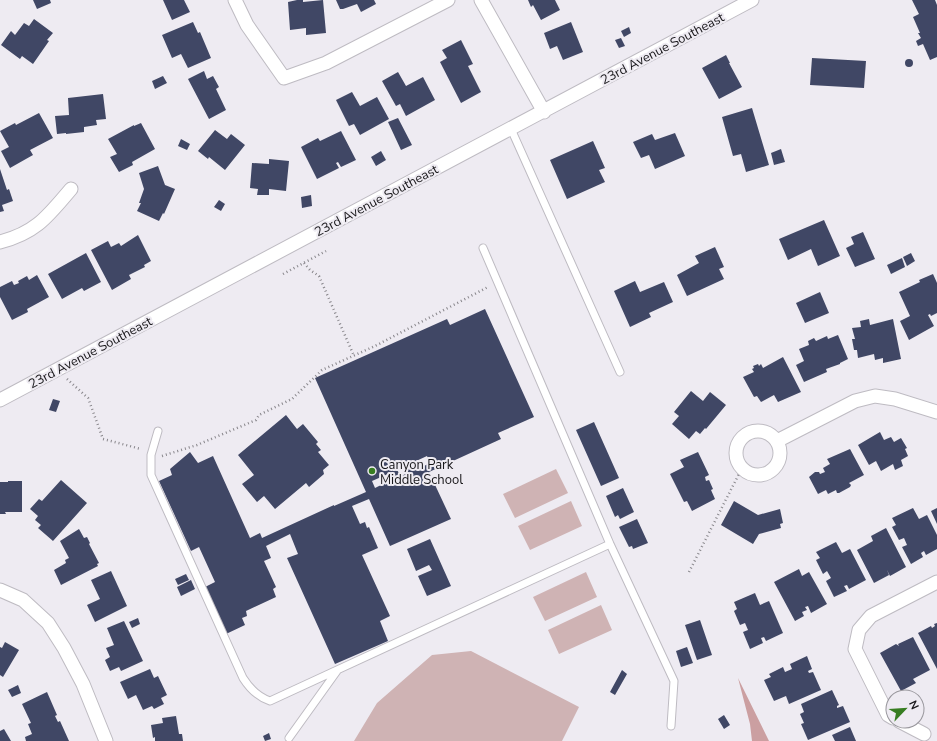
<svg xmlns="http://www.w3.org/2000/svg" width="937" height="741" font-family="'Nunito Sans',sans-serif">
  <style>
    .green { fill: #cfb3b4 }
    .forest { fill: #cb9fa1 }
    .building { fill: #404765; fill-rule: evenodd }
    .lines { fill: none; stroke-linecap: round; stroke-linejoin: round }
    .service-casing { stroke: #bebbc2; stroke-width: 9 }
    .minor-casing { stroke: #bebbc2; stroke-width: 15 }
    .path { stroke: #88868b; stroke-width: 2.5; stroke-dasharray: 1 3; stroke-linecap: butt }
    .service { stroke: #fff; stroke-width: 7 }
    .minor { stroke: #fff; stroke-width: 13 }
    .poi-dot { fill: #377d21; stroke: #eeebf2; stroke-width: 1.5 }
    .labels { text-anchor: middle; stroke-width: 4; stroke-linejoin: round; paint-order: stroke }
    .street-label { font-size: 13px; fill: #18171a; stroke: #eeebf2 }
    .poi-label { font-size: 13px; fill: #18171a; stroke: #eeebf2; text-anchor: start }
  </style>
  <rect width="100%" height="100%" fill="#eeebf2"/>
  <path class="green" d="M556,469L568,493L515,518L503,494Z
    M571,501L582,526L530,550L518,526Z
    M586,572L597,597L545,621L533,597Z
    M601,605L612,630L559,654L548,630Z
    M471,651L579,707L562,741H354L377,703L432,655Z"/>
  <path class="forest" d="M738,678L769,741H752L750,724Z"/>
  <path class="building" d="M33,0H50L51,3L37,9Z
    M163,0H184L190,12L172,20Z
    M297,0H303V2L323,0L326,33L306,35V28L290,30L288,2Z
    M336,0H374L376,4L361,12L357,4L343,9H340Z
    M528,0H555L560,10L541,20L533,5L531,7Z
    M912,0H935L937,5V57L930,60L923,44L918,46L916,41L921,38L918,33H920L913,17L919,14Z
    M34,19L53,33L47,40L49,41L33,64L22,56L20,59L1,45L11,31L15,35L24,23L29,26Z
    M193,22L198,33L200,32L211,58L188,68L181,54L172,58L162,35Z
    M571,22L583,52L563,60L557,46L550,49L544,33Z
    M629,27L631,33L624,37L621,31Z
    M621,38L625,46L619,48L615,40Z
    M461,40L473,64L468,66L481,92L461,103L440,62L447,58L442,50Z
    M726,55L730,63H729L742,87L719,99L702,68Z
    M812,58L866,61L864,88L810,85Z
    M905 63a4 4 0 1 1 8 0a4 4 0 1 1-8 0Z
    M204,71L207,79L213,76L219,87L216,89L226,110L209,119L188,79Z
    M398,72L406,86L423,77L435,100L406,116L400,104L396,106L382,81Z
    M163,76L167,83L155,89L152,81Z
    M352,92L360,106L377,97L389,119L360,135L354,124L349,126L336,100Z
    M103,94L106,119L96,120L97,125L84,127V132L66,134V133L57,134L55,116L69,115L68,98Z
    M752,108L769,165L746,172L741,154L733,156L722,117Z
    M39,113L53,138L30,150L33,155L10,168L1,151L9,147L0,131L15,123L16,125Z
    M398,118L412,145L401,150L388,122Z
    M141,123L155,149L132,162L133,165L119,172L110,157L117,154L108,139L134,125V126Z
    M215,130L227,139L231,134L245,145L225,170L209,157L208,159L198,151Z
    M341,131L356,160L341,167L338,162L336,163L339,168L317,179L301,147L318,138L320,141Z
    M675,133L685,156L655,169L649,155L641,158L633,142L652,134L655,140Z
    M181,139L190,144L187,150L178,146Z
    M593,141L605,168L599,170L605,182L567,199L550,160Z
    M781,149L785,162L774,165L771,153Z
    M381,151L386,160L376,166L371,157Z
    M269,159L289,161L286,191L269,189V195H257L258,189L250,188L252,163L269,164Z
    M158,166L165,185L175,189L164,214L163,213L159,221L137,211L141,203H139L144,189L139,173Z
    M0,169L7,190L9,189L13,201L2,205L4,211L0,212Z
    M311,195L312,206L302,208L301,197Z
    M219,200L225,204L221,211L214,207Z
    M824,220L840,256L818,266L811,249L788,260L779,239Z
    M863,232L875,259L855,267L846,248L854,244L851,237Z
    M138,235L151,261L144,265L145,267L129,275L131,279L112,290L91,250L108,241L111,247L119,243L121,246Z
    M715,247L724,267L719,269L724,279L687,296L677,275L699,263L695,256Z
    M86,253L101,282L84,291L82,288L62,299L48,274Z
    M911,253L915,261L907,266L903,257Z
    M902,258L905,267L891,274L887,265Z
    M933,274L937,283V313L931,316L930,314L928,315L934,326L909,340L900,321L910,316L899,292L920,282L919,280Z
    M37,275L49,297L27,309L28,312L12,320L0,297V287L12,281L14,285L19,283L18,281L27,276L29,280Z
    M635,281L640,292L664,282L673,302L649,313L651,317L630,327L614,291Z
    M820,292L829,313L805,323L796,303Z
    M485,309L534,417L498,433L501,439L429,472L451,519L390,546L369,499L352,506L360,524L365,522L367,528L369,527L378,548L362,555L390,616L380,621L388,641L335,664L287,558L298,554L290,534L266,546L271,558L264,561L276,587L273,589L276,597L246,611L247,616L242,618L245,625L226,634L205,587L215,582L199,547L191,551L159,481L172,475L170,469L190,452L198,463L213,456L250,538L260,533L262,538L334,505V506L366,492L315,378L447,319L450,325ZM427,456L430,463L418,469L414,462ZM405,466L408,473L401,476L397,470ZM388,474L391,480L375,488L372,481Z
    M869,319L870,325L893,319L901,359L883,363V358L875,360L874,354L858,358L857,350H854L852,339H855L852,328L861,327L860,321Z
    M838,335L848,359L840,363V364L826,369L827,372L804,382L796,365L804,361L799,349L809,345L808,341L814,338L816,341L827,336L828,339Z
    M783,357L801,392L778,402L774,395L761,402L757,396L754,397L743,377L754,372L752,369L754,368L753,366L758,364L759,366L761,364L763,368Z
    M691,391L703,401L710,392L726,405L706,429L705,428L700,434L696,431L689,439L672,424L679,416L674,412Z
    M53,399L60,401L56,412L49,410Z
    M286,415L297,429L303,424L318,442L316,444L321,450L318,452L329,465L323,470L324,474L309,487L306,483L275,509L264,496L257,502L242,484L254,475L238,455Z
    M594,422L619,478L601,486L576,430Z
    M880,432L884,440L891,437L894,442L901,438L907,448L905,449L908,456L901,460L903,466L895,470L893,464L881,471L876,461L869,465L858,445Z
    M850,449L864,475L849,483L851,485L850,487L839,493H837L836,490L828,494L826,490L818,494L809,477L815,472H819L820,474L825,472L823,468L830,464L827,459Z
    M698,452L709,475L705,477L706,481L709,480L713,489L711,490L715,499L692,511L687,501L684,502L670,474L684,467L680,460Z
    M61,480L87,503L53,541L38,528L41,525L35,520L38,516L30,509L39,499L42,501Z
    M8,481H22V512H5L6,514H0V482H8Z
    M623,488L634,512L620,519L618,515L615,517L606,496Z
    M734,501L758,515L780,509L783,523L780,524L781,528L759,534L753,544L721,525Z
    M913,508L919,519L927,515L937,535V549L926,555L924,551L921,553L923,557L911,564L902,547L907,545L904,538L899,540L892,527L896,525L892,518Z
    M937,508V524L931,511Z
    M637,519L648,543L633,549L632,546L629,547L619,527Z
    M886,528L906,567L890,576L887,570L889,575L874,583L857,550L873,541L871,536Z
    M79,529L84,538L87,537L90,543L89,544L99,563L97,564L98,566L61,585L54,570L66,563L65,560L69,558L60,541Z
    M430,539L451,586L427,596L418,576L432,570L429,565L416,571L407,549Z
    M836,542L842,553L850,549L866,580L849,589L847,585L844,586L847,591L834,597L826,581L831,578L827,571L823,574L816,560L820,558L816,552Z
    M799,569L802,576L809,572L827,604L811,613L808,606L805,607L807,610L802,612L804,616L795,621L774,582Z
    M111,571L127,606L95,622L87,605L100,599L91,580Z
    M186,574L189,580L178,585L175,579Z
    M191,580L195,589L181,596L177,587Z
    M755,593L760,605L769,601L783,633L766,641L764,637L761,638L763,643L750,649L743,632L748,630L745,623L740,625L734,611L737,609L734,602Z
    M138,618L140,624L132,628L129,622Z
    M700,620L712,655L697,660L685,625Z
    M124,621L143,661L121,671L119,667L110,671L105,660L110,657L106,648L114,645L107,628Z
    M937,623V669L918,633L931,626L932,628L935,626L934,624Z
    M913,637L930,670L913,679L916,683L901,691L880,653L896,644L899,646L898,644Z
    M5,642L19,650L3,677L0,675V647L2,648Z
    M687,647L693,663L681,667L676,651Z
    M807,656L812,669L808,671L809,673L813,672L821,690L789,704L786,696L774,701L764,680L771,677L769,674L783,667L785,672L792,669L790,664Z
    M150,669L154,678L158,676L167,695L161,698L164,704L154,709L152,706L143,710L136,695L128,699L120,682Z
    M622,670L627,674L615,695L610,692Z
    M18,685L21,693L12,697L8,690Z
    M832,690L839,705L837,706V708L843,706L850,722L808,740L801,724L804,723L800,714L804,712L801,704Z
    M47,692L57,715L55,716L58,722L60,721L69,741H26L25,737L32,734L28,724L31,723L22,704Z
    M724,715L730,725L724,729L718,719Z
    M176,716L179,734H182L183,741H155V737L153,738L151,725L163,723L162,718Z
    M850,727L856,741H835L832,735Z
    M4,729L11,741H0V731Z
    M269,733L271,739L265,741L263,736Z"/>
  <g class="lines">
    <g class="service-casing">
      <path id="service" d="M511,129L620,372
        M483,248L610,544L674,681L671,726
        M158,431L151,455V475L243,678C250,689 258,697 270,701L610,544
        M289,738L337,671"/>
    </g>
    <g class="minor-casing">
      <path id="minor" d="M235,0L247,25L284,78L326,63L448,0
        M481,0L544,112
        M0,242C36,233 48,216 71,189
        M0,400L752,0
        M736 453a22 22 0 1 1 44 0a22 22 0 1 1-44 0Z
        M777,441L855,401L875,396L895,399L937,412
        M0,590L23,600L48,623L64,648L83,684L106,741
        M893,718L888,715L855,649L859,630L871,616L937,582
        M899,721L924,734"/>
    </g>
    <path class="path" d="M304,263L310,270L319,276L354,356
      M283,274L326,251
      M67,379L88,398L103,439L141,449
      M162,456L197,445L256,420L259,415L292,399L322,370L375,346L488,287
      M689,572L742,468"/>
    <use href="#service" class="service"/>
    <use href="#minor" class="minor"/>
  </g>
  <circle class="poi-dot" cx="372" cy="471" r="4"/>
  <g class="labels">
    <g class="street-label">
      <text transform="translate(662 48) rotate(-28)" y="5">23rd Avenue Southeast</text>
      <text transform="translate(376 200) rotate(-28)" y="5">23rd Avenue Southeast</text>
      <text transform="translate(90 352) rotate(-28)" y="5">23rd Avenue Southeast</text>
    </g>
    <g class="poi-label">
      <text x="380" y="469">Canyon Park<tspan x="380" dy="15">Middle School</tspan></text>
    </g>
  </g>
  <g transform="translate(905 709) rotate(65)"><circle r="19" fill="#eeebf2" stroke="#98969c"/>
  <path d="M0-3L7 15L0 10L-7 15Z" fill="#377d21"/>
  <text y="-6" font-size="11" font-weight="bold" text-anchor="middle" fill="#18171a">N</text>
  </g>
</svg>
